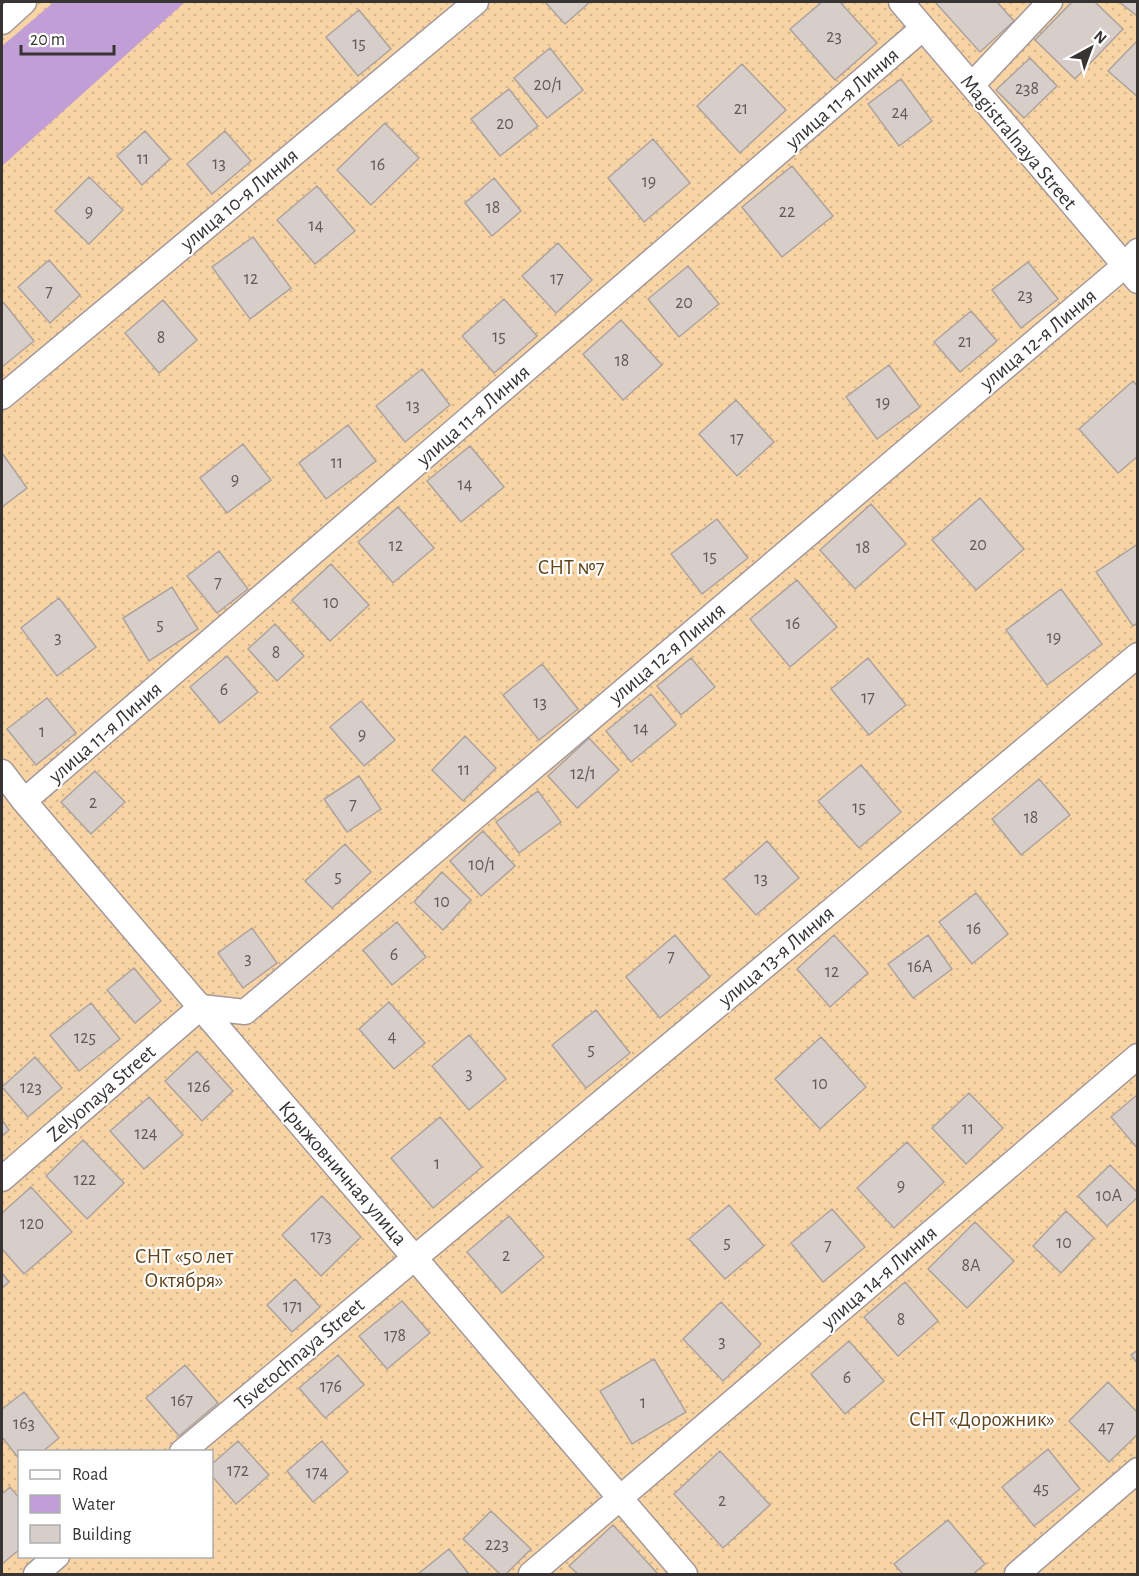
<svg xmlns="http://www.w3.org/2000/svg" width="1139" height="1576" font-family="'Alegreya Sans',sans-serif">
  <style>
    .garden { fill: url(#garden-dots); fill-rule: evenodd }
    .water { fill: #c19fd6 }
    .building { fill: #d7cdc9; stroke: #aca39f; stroke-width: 1.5 }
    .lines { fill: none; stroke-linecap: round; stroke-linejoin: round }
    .street-casing { stroke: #a4999a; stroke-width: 27 }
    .street { stroke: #fff; stroke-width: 24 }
    .labels { text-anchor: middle; stroke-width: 4.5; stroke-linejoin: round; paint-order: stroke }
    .number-label { font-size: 18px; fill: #605a59 }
    .street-label { font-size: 21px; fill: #383434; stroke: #fff }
    .park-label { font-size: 21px; fill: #62451b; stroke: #fff }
  </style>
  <defs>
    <pattern id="garden-dots" width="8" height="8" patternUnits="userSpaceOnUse" patternTransform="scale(1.5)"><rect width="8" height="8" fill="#f8d3a3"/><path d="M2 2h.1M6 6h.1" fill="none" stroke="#d5b68d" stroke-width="1.8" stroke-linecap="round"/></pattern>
  </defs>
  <rect width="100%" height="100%" fill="#fcf0f1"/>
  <path class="garden" d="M2,2H1137V1574H2ZM20,1452H212V1556H20Z"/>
  <path class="water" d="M54,2H185L2,166V46Z"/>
  <path class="building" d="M545,2H590L565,24Z
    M822,2H840L877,43L835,80L790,29Z
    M935,2H997L1014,21L980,52Z
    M1072,2H1095L1123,29L1075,79L1035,40Z
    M1119,2H1138V13L1136,15Z
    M359,10L391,49L358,76L326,37Z
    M1138,40V97L1108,71Z
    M550,48L583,90L547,118L514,78Z
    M1030,58L1057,86L1024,118L996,90Z
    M742,64L786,110L740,153L697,106Z
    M901,79L932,121L899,146L868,104Z
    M509,89L538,126L500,156L471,119Z
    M385,123L419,158L371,205L337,170Z
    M145,131L170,159L142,185L117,156Z
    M225,131L251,161L212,194L187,164Z
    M653,139L690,183L644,222L608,178Z
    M792,166L833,216L782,257L742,207Z
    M89,177L123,210L89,244L55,211Z
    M494,178L521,211L492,236L465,203Z
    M317,186L355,231L315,264L277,220Z
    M253,237L291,288L250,319L212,267Z
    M558,243L592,280L556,313L522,276Z
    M49,260L80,295L50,323L18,287Z
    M1028,262L1058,299L1021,328L992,290Z
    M688,266L719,304L679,337L648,299Z
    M504,299L537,336L494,373L462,336Z
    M163,300L197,340L159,373L125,333Z
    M4,303L34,341L2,367V304Z
    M971,311L997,341L960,372L934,342Z
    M621,320L662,365L623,400L583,354Z
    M889,365L920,407L877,439L846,397Z
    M422,369L450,405L405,442L376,406Z
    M1133,381L1138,387V456L1118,473L1079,429Z
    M736,400L774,442L737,476L699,434Z
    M348,425L376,461L326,499L299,463Z
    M243,444L271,480L227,513L200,478Z
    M470,446L504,487L461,522L427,481Z
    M2,453L27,488L2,507Z
    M980,498L1024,549L976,590L932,540Z
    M871,504L906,544L855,589L820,550Z
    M398,507L434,548L393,583L358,542Z
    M717,519L748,558L702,594L671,554Z
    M1138,544V623L1133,626L1096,572Z
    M219,551L248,589L217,613L187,576Z
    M331,564L369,605L330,641L292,600Z
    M797,580L837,627L790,667L750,619Z
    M172,587L198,629L149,661L123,618Z
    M1061,589L1102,644L1047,685L1006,630Z
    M59,598L96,647L57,676L21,628Z
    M275,624L304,656L277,681L248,649Z
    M227,656L258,692L220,723L190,687Z
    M691,658L715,687L681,715L657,686Z
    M868,658L906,705L869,735L831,689Z
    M542,664L578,709L539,740L503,695Z
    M651,694L676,725L631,762L606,731Z
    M47,698L76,733L36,765L7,729Z
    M361,701L395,740L364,766L330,727Z
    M465,736L496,768L463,801L432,770Z
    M589,738L619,770L577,808L548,776Z
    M861,765L901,812L859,848L818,801Z
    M95,771L125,802L91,834L61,802Z
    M359,776L381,809L347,832L324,799Z
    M1039,779L1070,815L1021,855L992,819Z
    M538,791L561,822L519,853L496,822Z
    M483,831L515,866L481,896L450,861Z
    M767,841L799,878L756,915L724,879Z
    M345,844L371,872L332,908L305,881Z
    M442,872L471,900L443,930L414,902Z
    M976,893L1008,934L972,964L939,922Z
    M397,922L426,957L392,985L363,950Z
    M252,928L277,963L243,988L218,953Z
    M675,935L710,977L660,1018L626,977Z
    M834,935L868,973L830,1007L797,969Z
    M928,935L952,969L913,998L888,964Z
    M134,968L161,1001L135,1023L107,990Z
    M389,1002L425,1043L394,1069L359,1029Z
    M91,1003L120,1039L79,1071L50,1035Z
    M596,1010L630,1053L586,1088L552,1045Z
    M469,1035L506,1079L469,1110L432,1066Z
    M821,1037L866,1087L820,1129L775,1079Z
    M197,1051L233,1091L202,1121L165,1081Z
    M35,1057L62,1088L28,1117L2,1087Z
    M969,1093L1003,1128L966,1164L932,1128Z
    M1138,1094V1149L1111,1117Z
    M149,1097L183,1135L144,1169L110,1131Z
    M440,1117L482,1167L433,1208L391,1158Z
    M2,1120L9,1130L2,1136Z
    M83,1140L124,1183L87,1219L46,1176Z
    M907,1142L944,1182L894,1228L857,1188Z
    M1110,1165L1138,1193V1197L1107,1226L1078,1196Z
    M31,1187L72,1232L24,1274L2,1249V1213Z
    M322,1196L361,1237L321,1276L282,1235Z
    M729,1205L764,1246L725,1279L689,1239Z
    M832,1209L865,1247L823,1282L791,1243Z
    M1066,1211L1094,1238L1061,1273L1033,1246Z
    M509,1216L544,1257L502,1293L467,1252Z
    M975,1222L1014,1261L967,1308L928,1269Z
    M2,1273L9,1282L2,1288Z
    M295,1279L320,1307L292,1332L267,1305Z
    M905,1282L938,1321L898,1356L864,1317Z
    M402,1301L430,1333L387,1369L359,1336Z
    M721,1302L761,1344L723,1381L683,1339Z
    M849,1341L884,1381L845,1414L811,1374Z
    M1138,1350V1364L1131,1355Z
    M338,1355L364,1385L325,1418L299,1388Z
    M654,1359L686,1412L632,1444L600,1391Z
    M185,1365L218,1403L179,1436L146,1398Z
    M1108,1382L1138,1413V1434L1109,1462L1069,1421Z
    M24,1392L59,1438L42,1452H20V1460L2,1437V1409Z
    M238,1441L269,1475L236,1504L212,1476V1464Z
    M322,1441L348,1472L313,1502L287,1471Z
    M1048,1449L1080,1489L1034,1526L1002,1487Z
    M720,1451L770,1505L723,1548L674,1494Z
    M10,1487L20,1499V1549L2,1564V1494Z
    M491,1511L531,1549L506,1574H500L463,1539Z
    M948,1520L985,1564L973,1574H903L894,1564Z
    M613,1525L658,1574H578L569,1566Z
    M449,1549L469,1574H418Z"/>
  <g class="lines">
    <g class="street-casing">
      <path id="street" d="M901,2L1138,281
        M2,22L24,2
        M972,85L1050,2
        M2,397L476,2
        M2,772L24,801L685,1574
        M24,801L922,29
        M2,1179L201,1007L245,1012L1123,267L1138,251
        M182,1452L1138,655
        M36,1574L57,1556
        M531,1574L1138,1056
        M1017,1574L1138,1470"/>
    </g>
    <use href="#street" class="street"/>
  </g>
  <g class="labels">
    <g class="number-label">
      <text x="834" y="42">23</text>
      <text x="359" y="49">15</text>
      <text x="548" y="90">20/1</text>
      <text x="1027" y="94">238</text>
      <text x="741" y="114">21</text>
      <text x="900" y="118">24</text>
      <text x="505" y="129">20</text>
      <text x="143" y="164">11</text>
      <text x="219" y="169">13</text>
      <text x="378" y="170">16</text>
      <text x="649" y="187">19</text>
      <text x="493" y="213">18</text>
      <text x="89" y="217">9</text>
      <text x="787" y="217">22</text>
      <text x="316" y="231">14</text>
      <text x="251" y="284">12</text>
      <text x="557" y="284">17</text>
      <text x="49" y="297">7</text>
      <text x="1025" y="301">23</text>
      <text x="684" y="308">20</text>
      <text x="499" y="342">15</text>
      <text x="161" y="343">8</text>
      <text x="965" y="347">21</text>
      <text x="622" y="366">18</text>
      <text x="883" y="408">19</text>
      <text x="413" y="411">13</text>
      <text x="737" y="444">17</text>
      <text x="337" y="468">11</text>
      <text x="235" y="485">9</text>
      <text x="465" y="490">14</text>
      <text x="978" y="550">20</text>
      <text x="396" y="551">12</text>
      <text x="863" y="553">18</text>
      <text x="710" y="562">15</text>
      <text x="218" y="588">7</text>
      <text x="331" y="608">10</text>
      <text x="793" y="629">16</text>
      <text x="160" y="630">5</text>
      <text x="58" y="643">3</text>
      <text x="1054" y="643">19</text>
      <text x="276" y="658">8</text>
      <text x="224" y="695">6</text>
      <text x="868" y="703">17</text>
      <text x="540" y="708">13</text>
      <text x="641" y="734">14</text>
      <text x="42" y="737">1</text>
      <text x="362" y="740">9</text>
      <text x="464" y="775">11</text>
      <text x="583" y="779">12/1</text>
      <text x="93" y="808">2</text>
      <text x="353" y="810">7</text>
      <text x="859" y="813">15</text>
      <text x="1031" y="823">18</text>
      <text x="482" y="870">10/1</text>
      <text x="338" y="882">5</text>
      <text x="761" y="884">13</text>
      <text x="442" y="907">10</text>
      <text x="974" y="934">16</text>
      <text x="394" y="960">6</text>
      <text x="671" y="962">7</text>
      <text x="248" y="964">3</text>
      <text x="920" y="972">16А</text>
      <text x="832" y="977">12</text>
      <text x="392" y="1042">4</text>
      <text x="85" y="1043">125</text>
      <text x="591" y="1055">5</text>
      <text x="469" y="1079">3</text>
      <text x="820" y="1089">10</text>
      <text x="199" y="1092">126</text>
      <text x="31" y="1093">123</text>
      <text x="968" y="1134">11</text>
      <text x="146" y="1139">124</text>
      <text x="437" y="1169">1</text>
      <text x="85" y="1185">122</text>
      <text x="901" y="1191">9</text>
      <text x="1109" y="1201">10А</text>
      <text x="32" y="1229">120</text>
      <text x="321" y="1242">173</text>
      <text x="727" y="1248">5</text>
      <text x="1064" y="1248">10</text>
      <text x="828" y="1251">7</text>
      <text x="506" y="1261">2</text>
      <text x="971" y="1271">8А</text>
      <text x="293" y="1312">171</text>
      <text x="901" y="1325">8</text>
      <text x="395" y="1341">178</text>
      <text x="722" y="1347">3</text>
      <text x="847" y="1383">6</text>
      <text x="331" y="1392">176</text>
      <text x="182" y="1406">167</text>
      <text x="643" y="1408">1</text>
      <text x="24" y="1429">163</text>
      <text x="1106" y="1433">47</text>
      <text x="238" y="1476">172</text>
      <text x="317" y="1478">174</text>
      <text x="1041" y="1494">45</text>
      <text x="722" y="1506">2</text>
      <text x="497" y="1550">223</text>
    </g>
    <g class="street-label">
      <text transform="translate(842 98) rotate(-41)" y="7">улица 11-я Линия</text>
      <text transform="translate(1019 142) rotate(50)" y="7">Magistralnaya Street</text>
      <text transform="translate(239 199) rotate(-40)" y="7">улица 10-я Линия</text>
      <text transform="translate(1038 339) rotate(-40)" y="7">улица 12-я Линия</text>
      <text transform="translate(473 415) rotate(-41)" y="7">улица 11-я Линия</text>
      <text transform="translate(667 653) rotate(-40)" y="7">улица 12-я Линия</text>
      <text transform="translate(105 732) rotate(-41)" y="7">улица 11-я Линия</text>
      <text transform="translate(776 956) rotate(-40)" y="7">улица 13-я Линия</text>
      <text transform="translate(101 1093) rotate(-41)" y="7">Zelyonaya Street</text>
      <text transform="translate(343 1173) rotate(49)" y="7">Крыжовничная улица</text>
      <text transform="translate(879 1277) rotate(-41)" y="7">улица 14-я Линия</text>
      <text transform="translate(299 1354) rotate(-40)" y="7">Tsvetochnaya Street</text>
    </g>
    <g class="park-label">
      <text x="571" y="574">СНТ №7</text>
      <text x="184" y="1263">СНТ «50 лет<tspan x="184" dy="24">Октября»</tspan></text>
      <text x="982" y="1426">СНТ «Дорожник»</text>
    </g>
  </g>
  <rect width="1139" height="1576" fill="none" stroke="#383434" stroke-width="6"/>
  <rect x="18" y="1450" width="195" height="108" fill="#ffffff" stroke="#afaeae" stroke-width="1.5"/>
  <rect x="30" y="1470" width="30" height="9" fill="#ffffff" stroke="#afaeae" stroke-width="1.5"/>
  <text x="72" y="1480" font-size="18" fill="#383434">Road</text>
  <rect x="30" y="1495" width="30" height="18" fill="#c19fd6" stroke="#afaeae" stroke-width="1.5"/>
  <text x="72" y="1510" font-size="18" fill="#383434">Water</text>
  <rect x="30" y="1525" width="30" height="18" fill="#d7cdc9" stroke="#afaeae" stroke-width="1.5"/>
  <text x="72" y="1540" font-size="18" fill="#383434">Building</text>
  <g transform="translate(1091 48) rotate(41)" stroke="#ffffff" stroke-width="4.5" paint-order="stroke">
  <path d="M0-4.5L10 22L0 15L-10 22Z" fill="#383434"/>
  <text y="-9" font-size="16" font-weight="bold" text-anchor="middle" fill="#383434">N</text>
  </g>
  <path d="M21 45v9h93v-9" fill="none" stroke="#383434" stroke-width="3"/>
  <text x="30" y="45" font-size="18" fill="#383434" stroke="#ffffff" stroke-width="4.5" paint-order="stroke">20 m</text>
</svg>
